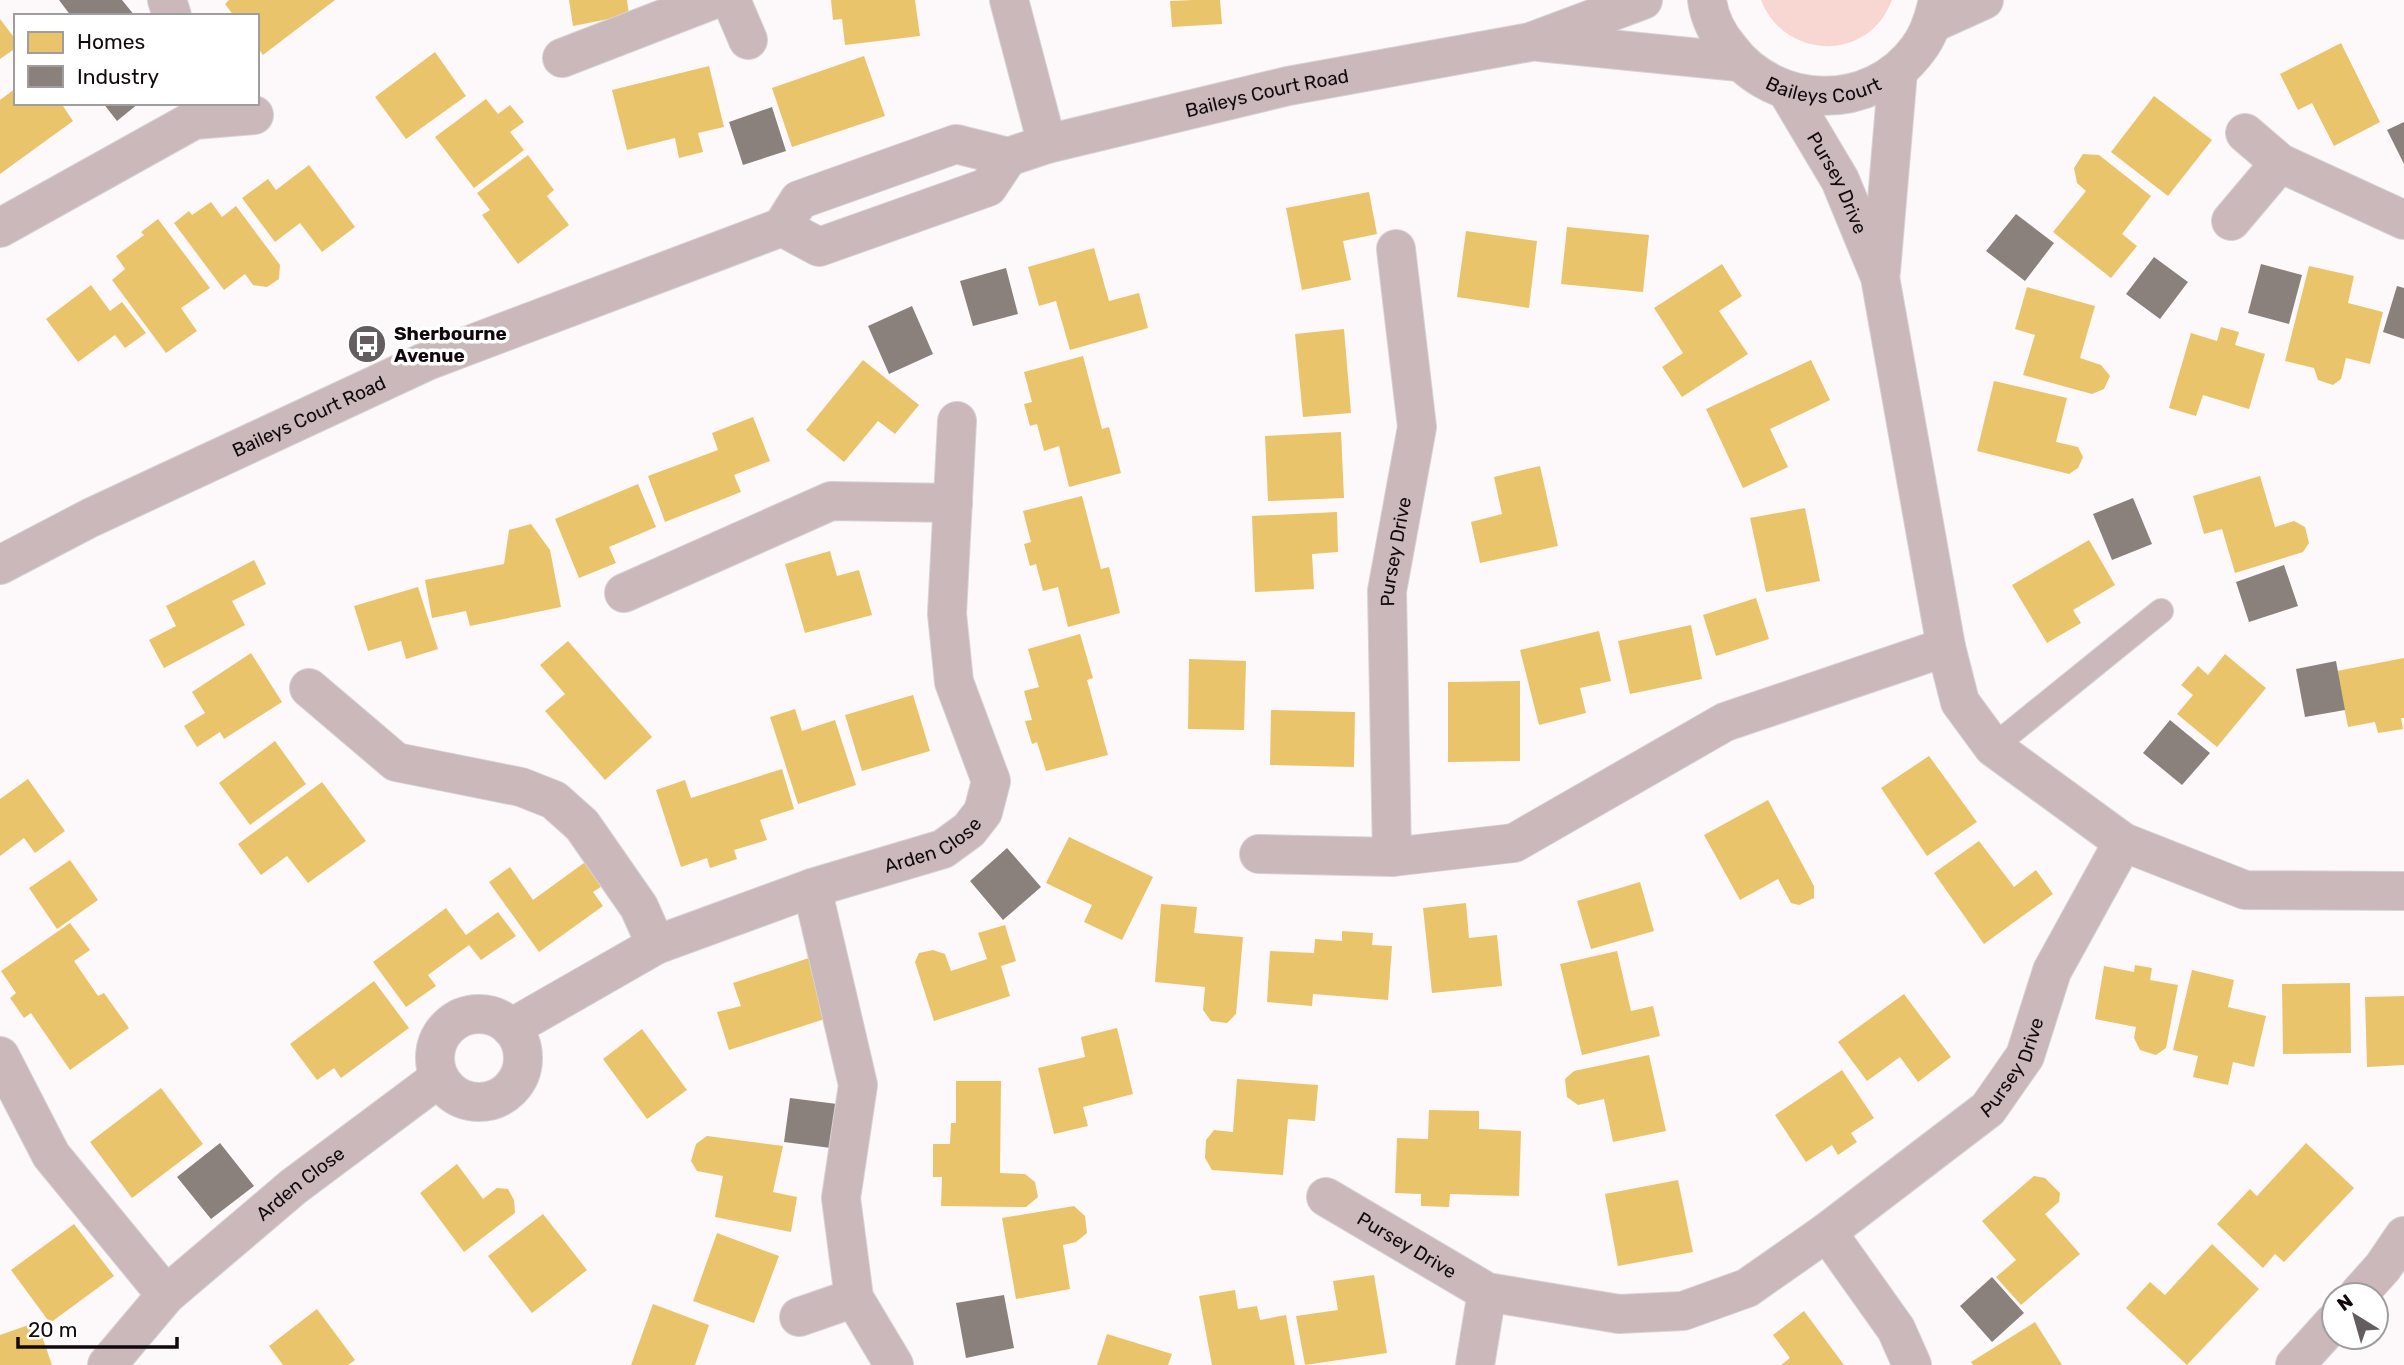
<svg xmlns="http://www.w3.org/2000/svg" width="2404" height="1365" font-family="Rubik,sans-serif">
  <style>
    .green { fill: #f8d6d1 }
    .homes { fill: #e9c46a }
    .industry { fill: #8a817c }
    .lines { fill: none; stroke-linecap: round; stroke-linejoin: round }
    .service-casing { stroke: #d6d3d5; stroke-width: 26 }
    .minor-casing { stroke: #d6d3d5; stroke-width: 40 }
    .tertiary-casing { stroke: #d6d3d5; stroke-width: 40 }
    .service { stroke: #cab8ba; stroke-width: 24 }
    .minor { stroke: #cab8ba; stroke-width: 38 }
    .tertiary { stroke: #cab8ba; stroke-width: 38 }
    .labels { text-anchor: middle; stroke-width: 7; stroke-linejoin: round; paint-order: stroke }
    .street-label { font-size: 19px; fill: #11090d; stroke: #fff }
    .poi-label { font-size: 19px; font-weight: bold; fill: #11090d; stroke: #fff; text-anchor: start }
  </style>
  <rect width="100%" height="100%" fill="#fdf9fb"/>
  <path class="green" d="M1761,0H1892C1869,62 1785,61 1761,0Z"/>
  <path class="homes" d="M229,0H335L263,55L257,47V16H234L225,4Z
    M569,0H627L629,15L573,26Z
    M831,0H915L920,36L845,45L842,19L833,20Z
    M1193,0H1220L1222,24L1172,27L1170,1Z
    M0,19L16,40V48L0,59Z
    M2341,43L2380,122L2334,146L2312,103L2298,110L2280,74Z
    M435,52L466,96L406,139L375,97Z
    M864,56L885,116L792,147L772,88Z
    M709,66L724,127L698,133L703,152L679,158L675,138L627,150L612,90Z
    M16,88V103H61L73,121L0,174V100Z
    M2154,96L2212,140L2168,196L2111,152Z
    M486,99L498,114L510,105L524,122L510,132L524,150L474,188L435,137Z
    M2083,154L2099,155L2151,196L2122,234L2137,246L2111,278L2053,232L2086,191L2077,183L2074,168Z
    M528,155L554,190L547,196L569,225L518,264L482,215L490,210L477,193Z
    M309,165L355,227L322,252L300,223L275,242L242,198L268,179L276,190Z
    M1369,192L1377,234L1343,241L1351,280L1302,290L1286,208Z
    M211,202L222,217L236,206L280,265L279,279L267,287L253,285L245,274L224,290L174,223L189,211L192,215Z
    M158,219L210,288L181,308L197,331L166,353L112,280L125,269L116,256L144,235L141,232Z
    M1567,227L1649,235L1643,292L1561,284Z
    M1466,231L1537,241L1529,308L1457,297Z
    M1094,248L1109,301L1139,293L1148,328L1070,350L1056,301L1039,306L1028,267Z
    M1722,264L1742,296L1719,311L1748,354L1682,397L1662,367L1683,353L1654,308Z
    M2309,266L2354,276L2348,303L2383,312L2370,364L2346,358L2341,379L2333,385L2318,380L2314,368L2285,361Z
    M91,285L110,311L122,302L146,333L125,348L115,335L78,362L46,319Z
    M2027,287L2095,306L2080,358L2101,365L2110,376L2104,389L2092,394L2023,375L2035,335L2015,329Z
    M2221,327L2239,332L2235,345L2265,354L2249,409L2203,395L2196,416L2169,408L2191,333L2217,341Z
    M1344,329L1351,413L1303,417L1295,334Z
    M1083,356L1102,429L1109,427L1121,473L1069,487L1059,446L1044,451L1037,424L1030,426L1024,404L1032,402L1024,372Z
    M863,360L919,405L895,434L878,421L844,462L806,430Z
    M1811,360L1830,400L1770,429L1788,467L1743,488L1706,409Z
    M1994,381L2067,398L2056,442L2078,447L2083,457L2078,468L2069,474L1977,451Z
    M753,417L770,461L734,475L741,492L665,522L648,476L718,450L712,433Z
    M1341,432L1344,498L1268,501L1265,436Z
    M1540,466L1558,546L1480,563L1471,522L1502,514L1494,477Z
    M2260,476L2275,527L2294,521L2305,527L2309,543L2303,552L2235,573L2222,529L2204,534L2193,496Z
    M638,484L656,527L609,547L616,563L579,578L555,519Z
    M1082,496L1101,569L1109,567L1120,613L1068,627L1058,587L1043,591L1036,564L1030,566L1024,544L1031,542L1023,511Z
    M1805,508L1820,581L1766,592L1750,518Z
    M1337,512L1338,552L1312,554L1314,589L1255,592L1252,516Z
    M531,524L550,550L561,607L470,626L466,611L432,618L425,580L504,564L509,530Z
    M2089,540L2115,585L2073,610L2081,623L2047,643L2012,585Z
    M830,551L837,576L859,570L872,615L805,633L785,564Z
    M254,560L266,584L232,601L245,625L164,668L149,640L176,626L166,606Z
    M418,587L438,649L406,659L401,641L368,651L354,606Z
    M1756,598L1769,639L1716,656L1703,615Z
    M1691,625L1702,679L1630,694L1618,641Z
    M1599,631L1611,681L1580,688L1586,713L1539,725L1520,650Z
    M1080,634L1093,678L1087,680L1108,755L1046,771L1037,742L1032,744L1025,721L1032,720L1024,691L1039,687L1028,649Z
    M568,641L652,737L605,780L545,711L565,694L540,665Z
    M251,653L282,702L224,739L220,732L197,747L184,726L205,713L192,692Z
    M2225,654L2266,688L2217,747L2177,714L2193,695L2181,685L2198,666L2208,675Z
    M2404,658V718H2401L2403,729L2378,733L2375,722L2348,727L2337,671Z
    M1189,659L1246,661L1244,730L1188,729Z
    M1520,681V761L1448,762V682Z
    M913,695L930,751L862,771L845,715Z
    M795,709L802,731L835,720L856,785L798,804L770,717Z
    M1271,710L1355,712L1354,767L1270,765Z
    M275,741L306,784L250,825L219,783Z
    M1929,756L1977,822L1927,856L1881,788Z
    M782,769L794,809L760,820L767,840L734,850L737,859L710,868L707,858L681,867L656,790L685,780L691,798Z
    M28,779L65,831L35,853L24,838L0,856V799Z
    M322,782L366,841L308,883L287,856L261,875L238,844Z
    M1768,800L1814,886V898L1799,905L1791,903L1778,879L1740,900L1704,835Z
    M1069,837L1153,877L1122,940L1084,922L1092,905L1046,883Z
    M1979,841L2014,887L2036,870L2053,894L1984,944L1934,873Z
    M70,860L98,900L57,929L29,888Z
    M588,860L605,884L593,892L603,906L539,952L489,882L510,867L533,900Z
    M1640,882L1654,931L1591,949L1577,901Z
    M1466,903L1469,938L1497,935L1502,986L1432,993L1423,908Z
    M1161,904L1197,907L1194,933L1243,937L1236,1014L1227,1023L1211,1021L1203,1010L1205,987L1155,982Z
    M446,908L466,935L498,912L516,936L481,960L469,945L428,975L436,986L406,1007L373,962Z
    M70,923L90,950L74,961L98,996L104,993L129,1028L70,1070L31,1013L24,1018L10,998L16,993L1,971Z
    M1005,925L1016,961L1001,966L1010,996L934,1021L915,962L919,953L933,950L945,954L951,971L987,959L978,933Z
    M1342,931L1373,933L1372,945L1392,946L1388,1000L1313,994L1312,1006L1267,1002L1270,951L1314,953L1315,939L1342,941Z
    M1617,951L1631,1011L1653,1006L1660,1036L1582,1055L1560,964Z
    M812,957L831,1017L729,1050L717,1012L741,1006L733,983Z
    M2135,965L2152,968L2150,980L2178,985L2166,1048L2156,1055L2140,1050L2134,1038L2136,1027L2095,1019L2104,966L2134,972Z
    M2192,970L2234,980L2228,1007L2266,1016L2254,1067L2233,1062L2228,1085L2193,1077L2198,1056L2173,1050Z
    M374,981L409,1028L341,1078L334,1068L317,1080L290,1044Z
    M2350,983L2351,1053L2283,1054L2282,984Z
    M1904,994L1951,1057L1918,1082L1900,1057L1867,1081L1838,1042Z
    M2404,996V1065L2367,1067L2365,997Z
    M1117,1028L1133,1094L1083,1107L1088,1126L1054,1134L1038,1068L1085,1057L1081,1037Z
    M642,1029L687,1090L647,1119L603,1059Z
    M1649,1055L1666,1131L1613,1142L1604,1099L1578,1105L1567,1097L1565,1079L1574,1071Z
    M1842,1070L1874,1118L1851,1133L1857,1142L1838,1155L1832,1145L1806,1162L1775,1115Z
    M1237,1079L1318,1085L1315,1121L1288,1119L1283,1175L1212,1170L1205,1158L1206,1140L1214,1130L1233,1132Z
    M956,1081H1001L1000,1173L1025,1174L1035,1182L1038,1197L1026,1207L941,1206L942,1177H933V1144H950L951,1123H956Z
    M161,1088L203,1144L132,1198L90,1142Z
    M1429,1110L1479,1111V1129L1521,1131L1519,1196L1450,1194L1449,1207L1421,1206V1194L1395,1193L1397,1138L1428,1139Z
    M707,1136L783,1146L773,1192L797,1197L791,1232L715,1217L723,1176L697,1171L691,1161L696,1144Z
    M2306,1143L2354,1188L2284,1262L2275,1254L2263,1268L2217,1224L2250,1189L2257,1196Z
    M457,1164L483,1199L497,1188L508,1189L514,1200L515,1213L464,1252L420,1193Z
    M2034,1176L2045,1178L2060,1193L2059,1202L2045,1214L2080,1254L2021,1305L1996,1277L2016,1260L1982,1221Z
    M1678,1180L1693,1252L1618,1266L1605,1194Z
    M1074,1206L1085,1216L1087,1233L1076,1242L1063,1245L1070,1289L1016,1299L1002,1218Z
    M543,1214L587,1270L532,1313L488,1256Z
    M74,1224L114,1276L50,1323L11,1270Z
    M717,1233L779,1256L754,1323L693,1301Z
    M2212,1244L2259,1289L2187,1365L2126,1308L2150,1282L2165,1295Z
    M1374,1275L1387,1353L1305,1365L1296,1316L1338,1310L1333,1281Z
    M1235,1290L1238,1309L1257,1306L1260,1320L1286,1315L1295,1365H1212L1199,1296Z
    M653,1304L709,1325L695,1365H631Z
    M317,1309L355,1360L348,1365H283L269,1346Z
    M1804,1311L1844,1365H1781L1790,1358L1773,1335Z
    M37,1322L52,1365H0V1335Z
    M2035,1322L2062,1365H1973L1971,1362Z
    M1107,1334L1172,1354L1168,1365H1097Z"/>
  <path class="industry" d="M59,0H122L135,16H71Z
    M103,103H139L117,121Z
    M772,107L786,151L743,165L729,122Z
    M2404,122V164L2387,130Z
    M2016,214L2054,243L2025,281L1986,251Z
    M2154,257L2188,282L2160,319L2126,294Z
    M2261,264L2302,275L2289,324L2248,313Z
    M1006,268L1018,314L973,326L960,281Z
    M2397,286L2404,288V339L2383,332Z
    M912,306L933,354L889,374L868,326Z
    M2133,498L2152,544L2112,560L2093,514Z
    M2284,565L2298,606L2249,622L2236,582Z
    M2336,661L2345,710L2305,717L2296,669Z
    M2170,720L2210,753L2182,785L2143,753Z
    M1007,848L1041,887L1003,920L970,881Z
    M790,1098L837,1104L831,1148L784,1142Z
    M220,1143L254,1186L211,1219L177,1177Z
    M1992,1277L2024,1313L1992,1342L1960,1306Z
    M1004,1295L1014,1348L966,1358L956,1303Z"/>
  <g class="lines">
    <g class="service-casing">
      <path id="service" d="M1993,747L2161,611"/>
    </g>
    <g class="minor-casing">
      <g id="minor">
        <path d="M167,0L172,16"/>
        <path d="M731,0L748,40"/>
        <path d="M1009,0L1047,144"/>
        <path d="M562,58L712,0"/>
        <path id="s1" d="M1787,91L1840,180L1880,277L1946,647L1960,702L1993,747L2123,842L2245,890L2404,891"/>
        <path d="M2245,133L2280,163L2404,220"/>
        <path d="M2231,221L2280,163"/>
        <path d="M0,228L194,120L254,115"/>
        <path d="M1881,271L1898,71"/>
        <path d="M624,593L831,501L953,503"/>
        <path d="M309,688L396,762L521,787L554,800L582,825L639,907L656,945"/>
        <path d="M1259,854L1392,857L1514,843L1725,722L1946,647"/>
        <path id="s2" d="M1392,857L1387,591L1417,427L1396,249"/>
        <path d="M812,888L858,1085L841,1198L854,1298L894,1365"/>
        <circle cx="479" cy="1058" r="44"/>
        <path id="s3" d="M511,1028L656,945L812,888L943,849L969,830L983,812L991,781L954,682L947,614L957,421"/>
        <path d="M0,1056L51,1155L166,1295"/>
        <path id="s4" d="M1326,1197L1487,1292L1619,1314L1683,1311L1747,1288L1827,1232L1988,1109L2025,1056L2052,971L2123,842"/>
        <path d="M1827,1232L1896,1329L1912,1365"/>
        <path d="M2358,1295L2383,1267L2404,1236"/>
        <path d="M799,1317L854,1298"/>
        <path id="s5" d="M107,1365L166,1295L293,1187L439,1078"/>
        <path d="M1475,1365L1487,1292"/>
        <path d="M2295,1365L2334,1322"/>
      </g>
    </g>
    <g class="tertiary-casing">
      <g id="tertiary">
        <path id="s6" d="M1707,0C1709,17 1718,35 1729,48C1775,110 1871,113 1918,49C1929,35 1934,18 1938,0"/>
        <path d="M1933,23L1984,0"/>
        <path d="M1539,42L1739,62"/>
        <path d="M782,227L819,247L988,187L1008,157"/>
        <path id="s7" d="M0,565L90,518L427,361L782,227L799,200L956,144L1008,157L1047,144L1288,86L1530,42L1643,0"/>
      </g>
    </g>
    <use href="#service" class="service"/>
    <use href="#minor" class="minor"/>
    <use href="#tertiary" class="tertiary"/>
  </g>
  <defs>
    <g id="bus-disc" transform="scale(2.0125)"><circle r="9.5" fill="#645d60" stroke="#fff"/><path d="M-5-6H5V4H4V6H2V4H-2V6H-4V4H-5ZM-3.5-4V0h7V-4ZM-3.5 1.2v1.5H-2V1.2ZM2 1.2v1.5H3.5V1.2Z" fill="#fff"/></g>
  </defs>
  <g fill-rule="evenodd">
    <use href="#bus-disc" x="367" y="344"/>
  </g>
  <g class="labels">
    <g class="street-label">
      <text dy="7" stroke="none"><textPath href="#s6" startOffset="163">Baileys Court</textPath></text>
      <text dy="7" stroke="none"><textPath href="#s7" startOffset="1372">Baileys Court Road</textPath></text>
      <text dy="7" stroke="none"><textPath href="#s1" startOffset="105">Pursey Drive</textPath></text>
      <text dy="7" stroke="none"><textPath href="#s7" startOffset="343">Baileys Court Road</textPath></text>
      <text dy="7" stroke="none"><textPath href="#s2" startOffset="306">Pursey Drive</textPath></text>
      <text dy="7" stroke="none"><textPath href="#s3" startOffset="462">Arden Close</textPath></text>
      <text dy="7" stroke="none"><textPath href="#s4" startOffset="802">Pursey Drive</textPath></text>
      <text dy="7" stroke="none"><textPath href="#s5" startOffset="266">Arden Close</textPath></text>
      <text dy="7" stroke="none"><textPath href="#s4" startOffset="94">Pursey Drive</textPath></text>
    </g>
    <g class="poi-label">
      <text x="394" y="340">Sherbourne<tspan x="394" dy="22">Avenue</tspan></text>
    </g>
  </g>
  <rect x="14" y="14" width="245" height="91" fill="#ffffff" stroke="#a09d9e" stroke-width="2"/>
  <rect x="28" y="32" width="35" height="21" fill="#e9c46a" stroke="#a09d9e" stroke-width="2"/>
  <text x="77" y="49" font-size="21" fill="#11090d">Homes</text>
  <rect x="28" y="66" width="35" height="21" fill="#8a817c" stroke="#a09d9e" stroke-width="2"/>
  <text x="77" y="84" font-size="21" fill="#11090d">Industry</text>
  <g transform="translate(2355 1316) rotate(323)"><circle r="33" fill="#ffffff" stroke="#a09d9e" stroke-width="2"/>
  <path d="M0-5L12 26L0 18L-12 26Z" fill="#645d60"/>
  <text y="-10" font-size="19" font-weight="bold" text-anchor="middle" fill="#11090d">N</text>
  </g>
  <path d="M18 1337v10h159v-10" fill="none" stroke="#11090d" stroke-width="3.5"/>
  <text x="28" y="1337" font-size="21" fill="#11090d" stroke="#ffffff" stroke-width="5" paint-order="stroke">20 m</text>
</svg>
